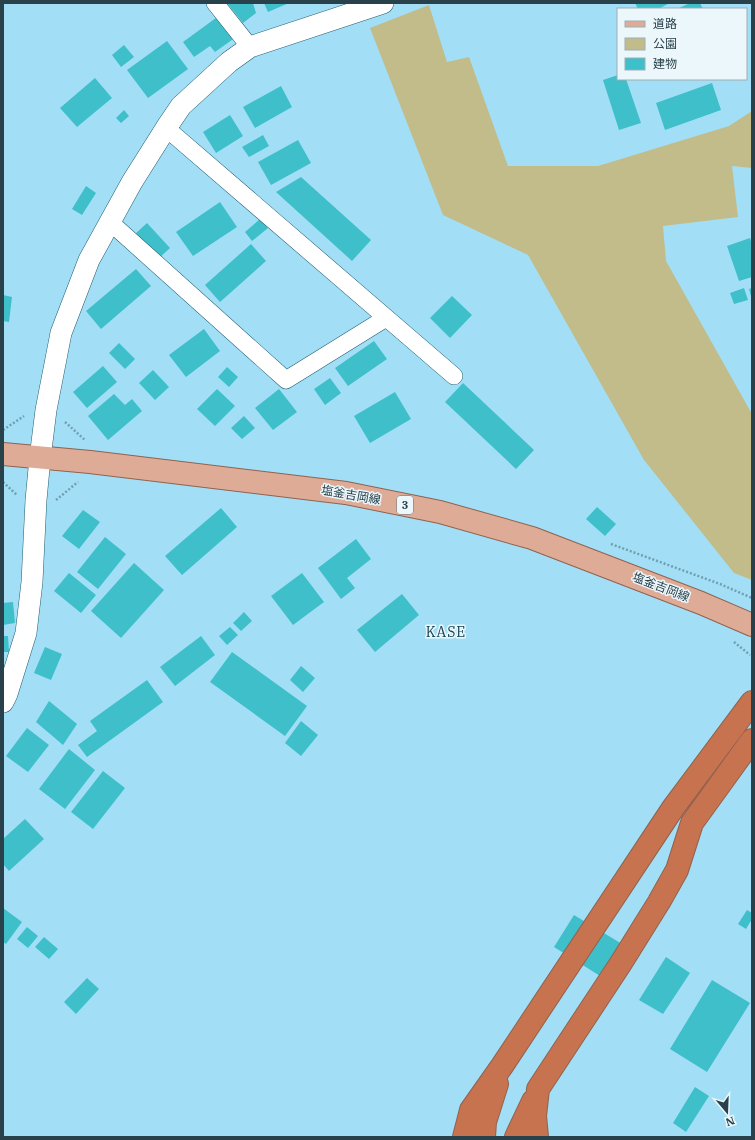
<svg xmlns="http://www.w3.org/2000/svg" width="755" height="1140" font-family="'IBM Plex Serif','Noto Sans JP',serif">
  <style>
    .green { fill: #c1bc8a }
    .building { fill: #3ebfc9 }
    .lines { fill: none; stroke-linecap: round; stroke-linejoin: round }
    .minor-casing { stroke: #1f5d71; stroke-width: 18 }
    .tertiary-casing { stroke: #1f5d71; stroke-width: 22 }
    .primary-casing { stroke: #90624e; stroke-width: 24 }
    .motorway-casing { stroke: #90624e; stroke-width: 24 }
    .path { stroke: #709fb0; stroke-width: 2.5; stroke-dasharray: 2 2; stroke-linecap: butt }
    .minor { stroke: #fff; stroke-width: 17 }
    .tertiary { stroke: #fff; stroke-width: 21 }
    .primary { stroke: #deab96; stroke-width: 22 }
    .motorway { stroke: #c87350; stroke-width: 22 }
    .labels { text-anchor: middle; stroke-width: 3; stroke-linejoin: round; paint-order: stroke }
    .shield { fill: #ecf7fc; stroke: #63787f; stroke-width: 1 }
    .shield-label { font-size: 11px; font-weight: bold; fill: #28414a }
    .street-label { font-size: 12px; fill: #28414a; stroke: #ecf7fc }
    .quarter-label { font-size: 14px; letter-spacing: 1px; fill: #154453; stroke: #ecf7fc }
  </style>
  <rect width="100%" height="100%" fill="#a2dff6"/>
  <path class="green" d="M429,5L447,62L469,57L508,166H598L729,126L752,111V168L732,166L738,217L663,226L666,261L752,414V580L734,573L644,460L528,255L443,215L370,28Z"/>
  <path class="building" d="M227,3H253L256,13L243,23Z
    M264,3H289L268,12Z
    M635,3H670L658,9H638Z
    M690,3H700L703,9H677Z
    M220,15L236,37L215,52L210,46L194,57L183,42Z
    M167,41L188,69L148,98L127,70Z
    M124,45L134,57L121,67L112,55Z
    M618,75V79H626L641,123L619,130L603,80Z
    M95,78L112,98L77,127L60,108Z
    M712,83L721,110L665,130L656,103Z
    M281,86L292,107L255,128L243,107Z
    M124,110L129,116L121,123L116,118Z
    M230,115L243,136L216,153L203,132Z
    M263,135L269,146L249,157L242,147Z
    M298,140L311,163L271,185L258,162Z
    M301,177L371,240L352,261L276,192Z
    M86,186L96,193L82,215L72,209Z
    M220,202L237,227L193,256L176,232Z
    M260,219L268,228L252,241L245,232Z
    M147,223L170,248L158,259L135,234Z
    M750,238L752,245V277L739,281L727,246Z
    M251,244L266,261L220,302L205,285Z
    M136,269L151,286L101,329L86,311Z
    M744,288L748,300L734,304L730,293Z
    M752,288V300L749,289Z
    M3,295L12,297L9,322L3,321Z
    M452,296L472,315L450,338L430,318Z
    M204,329L220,351L186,377L169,355Z
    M374,341L387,359L348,386L335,368Z
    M119,343L135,359L125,369L109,353Z
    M103,366L117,382L87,408L73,392Z
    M227,367L238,377L229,387L218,377Z
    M153,370L169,387L155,400L139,383Z
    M330,378L341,393L325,405L314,389Z
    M463,383L534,450L516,469L445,402Z
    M217,389L235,406L215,426L197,409Z
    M279,389L297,412L273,430L255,408Z
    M395,392L411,419L370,443L354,416Z
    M114,394L125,405L132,399L142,411L108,440L88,416Z
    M244,416L255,428L242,439L231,428Z
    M597,507L616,524L605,536L586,519Z
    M221,508L237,527L182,575L165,556Z
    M83,510L100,522L79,549L62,536Z
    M105,537L126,554L98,589L77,572Z
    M356,539L371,559L347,578L355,588L341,599L318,568Z
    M134,563L164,590L121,638L91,611Z
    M69,573L96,595L81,613L54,591Z
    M302,573L324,602L293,625L271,596Z
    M402,594L419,615L375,652L357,630Z
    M13,602L15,623L3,625V603Z
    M244,612L252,621L241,631L233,623Z
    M230,627L238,635L227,645L219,636Z
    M3,636H8L9,652H3Z
    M201,636L215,655L175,686L160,667Z
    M45,647L62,654L51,680L34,673Z
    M232,652L307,706L285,736L210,682Z
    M301,666L315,678L303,692L290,680Z
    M147,680L163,702L87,757L78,745L97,731L90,721Z
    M49,701L77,724L63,745L36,722Z
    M301,721L318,735L301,756L285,743Z
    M27,728L49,745L28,772L6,756Z
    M69,749L95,770L65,809L39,789Z
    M103,771L125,788L93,829L71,812Z
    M25,819L44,839L9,871L3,864V839Z
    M3,908L22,922L6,944L3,942Z
    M747,910L752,913V919L746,929L738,924Z
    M574,915L637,953L616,986L554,947Z
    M27,927L38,936L28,948L17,939Z
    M44,937L58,949L49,959L35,947Z
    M666,957L690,973L663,1014L639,1000Z
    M87,978L99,989L76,1014L64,1002Z
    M712,980L750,1003L707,1072L670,1049Z
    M695,1087L709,1096L686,1132L673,1123Z"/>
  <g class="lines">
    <g class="minor-casing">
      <path id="minor" d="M215,3L250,47
        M166,128L454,376
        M110,222L286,380L386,318"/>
    </g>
    <g class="tertiary-casing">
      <path id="tertiary" d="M3,702L7,694L26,633L32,582L36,500L40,458L46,410L61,333L89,260L132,182L166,128L181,106L229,62L250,47L383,3"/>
    </g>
    <g class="primary-casing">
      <path id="primary" d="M3,454L90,462L346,493L440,512L532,538L701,603L752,625"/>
    </g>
    <g class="motorway-casing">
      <path id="motorway" d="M464,1137L471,1110L502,1066L673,808L752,702
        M484,1137L485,1122L497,1084
        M516,1137L533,1101
        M537,1137L535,1116L538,1089L621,963L659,902L677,870L692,823L752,740"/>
    </g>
    <path class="path" d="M65,422L85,440
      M3,430L24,416
      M3,482L17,495
      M56,500L78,482
      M611,544L720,584L752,598
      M734,642L750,655"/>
    <use href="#minor" class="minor"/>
    <use href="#tertiary" class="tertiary"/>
    <use href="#primary" class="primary"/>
    <use href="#motorway" class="motorway"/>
  </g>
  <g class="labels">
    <rect class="shield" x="397" y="496" width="16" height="18" rx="3"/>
    <g class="shield-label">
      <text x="405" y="509">3</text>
    </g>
    <g class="street-label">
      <text transform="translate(351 495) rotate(10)" y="4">塩釜吉岡線</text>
      <text transform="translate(661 587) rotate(21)" y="4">塩釜吉岡線</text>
    </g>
    <g class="quarter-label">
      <text x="446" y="637">KASE</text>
    </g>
  </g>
  <rect width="755" height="1140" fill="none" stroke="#28414a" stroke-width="8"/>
  <rect x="617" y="8" width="130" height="72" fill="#ecf7fc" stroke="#9eaeb5"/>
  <rect x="625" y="21" width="20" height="6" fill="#deab96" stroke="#9eaeb5"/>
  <text x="653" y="28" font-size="12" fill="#28414a">道路</text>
  <rect x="625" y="38" width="20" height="12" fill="#c1bc8a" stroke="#9eaeb5"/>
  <text x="653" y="48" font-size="12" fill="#28414a">公園</text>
  <rect x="625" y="58" width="20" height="12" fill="#3ebfc9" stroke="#9eaeb5"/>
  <text x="653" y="68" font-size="12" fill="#28414a">建物</text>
  <g transform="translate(727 1112) rotate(161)" stroke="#ecf7fc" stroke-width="3" paint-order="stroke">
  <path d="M0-3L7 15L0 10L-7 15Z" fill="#28414a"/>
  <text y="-6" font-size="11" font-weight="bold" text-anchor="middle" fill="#28414a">N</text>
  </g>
</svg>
